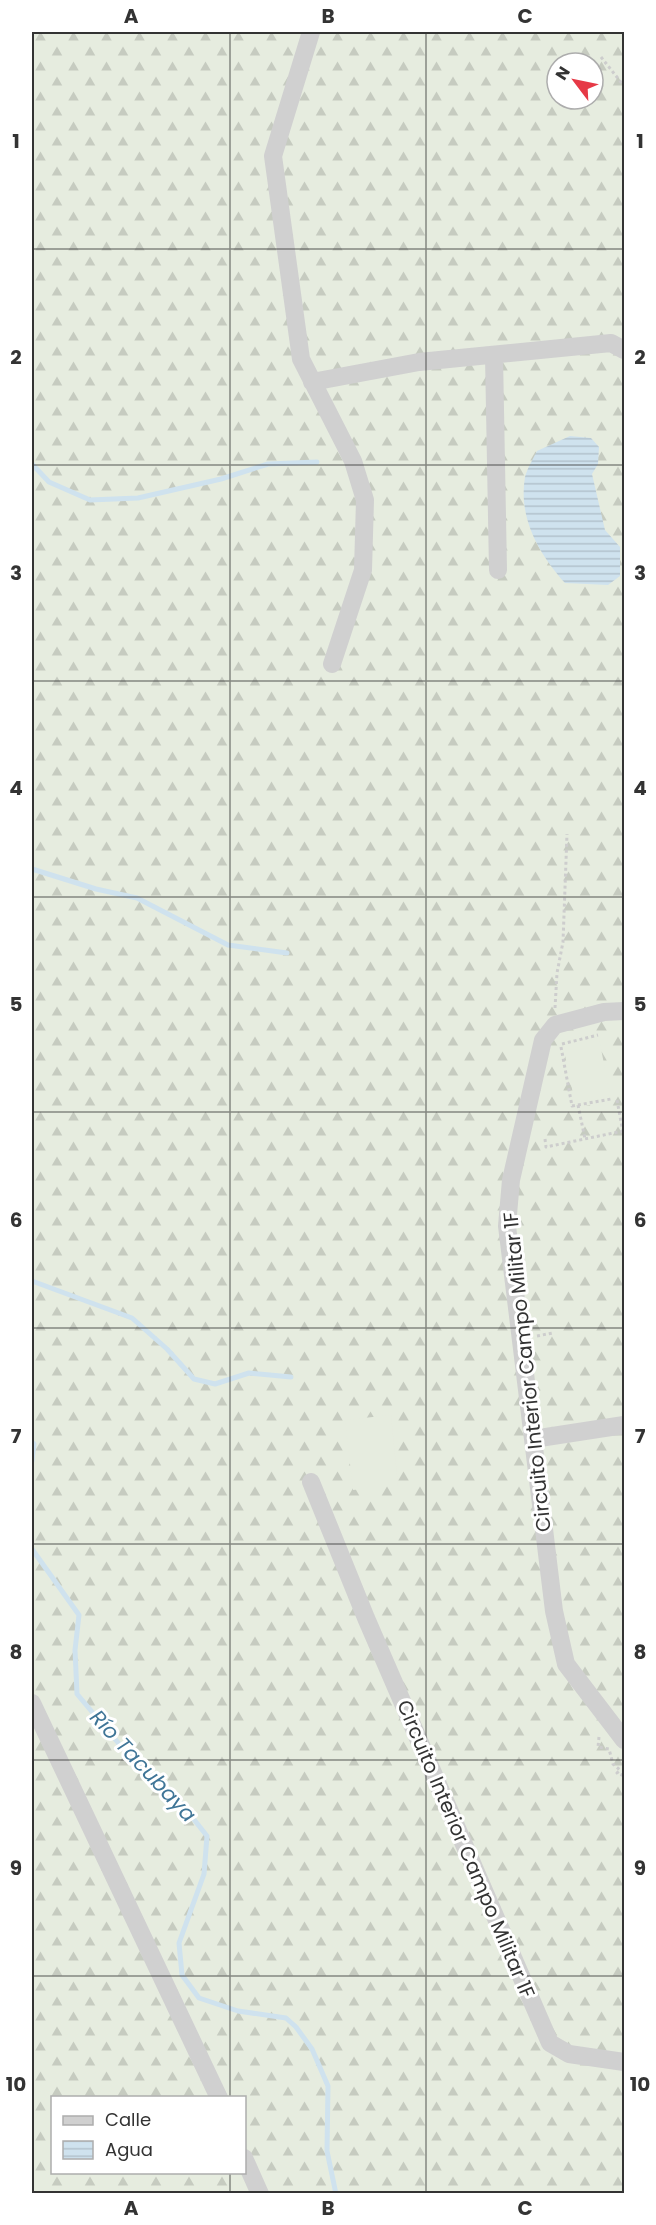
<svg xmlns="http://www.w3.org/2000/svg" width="656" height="2225" font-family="Poppins,sans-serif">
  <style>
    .forest { fill: url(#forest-firs); fill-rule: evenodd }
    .garden { fill: #e6ecdf }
    .water { fill: url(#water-rules) }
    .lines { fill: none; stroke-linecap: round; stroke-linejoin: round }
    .stream { stroke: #cfe2ee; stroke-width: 5 }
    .path { stroke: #cdcdcd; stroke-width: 3; stroke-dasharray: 3 3; stroke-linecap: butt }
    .minor { stroke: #d0d0d0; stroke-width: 18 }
    .grid { fill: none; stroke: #333; stroke-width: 1.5; stroke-opacity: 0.55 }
    .labels { text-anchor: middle; stroke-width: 6; stroke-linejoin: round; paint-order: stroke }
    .street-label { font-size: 20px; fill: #333; stroke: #fff }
    .water-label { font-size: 21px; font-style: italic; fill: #3f7597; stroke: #fff }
    .neatline { fill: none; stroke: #333; stroke-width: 2 }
    .grid-label { font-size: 20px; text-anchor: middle; font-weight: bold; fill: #333 }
  </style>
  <defs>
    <pattern id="forest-firs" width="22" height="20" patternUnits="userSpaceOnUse" patternTransform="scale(1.5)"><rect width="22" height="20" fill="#e6ecdf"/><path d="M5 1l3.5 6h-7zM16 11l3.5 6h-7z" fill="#c6cbc0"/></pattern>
    <pattern id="water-rules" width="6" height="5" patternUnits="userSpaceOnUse" patternTransform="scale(1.5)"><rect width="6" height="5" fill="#cfe2ee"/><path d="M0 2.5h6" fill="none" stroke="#b2c2cd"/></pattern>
  </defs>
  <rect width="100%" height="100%" fill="#fff"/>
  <path class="forest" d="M32,32H624V2193H32ZM557,63H593V99H557ZM52,2098H244V2172H52Z"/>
  <path class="garden" d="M598,1033L611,1100L576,1108L562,1041Z
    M391,1415L398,1485L353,1490L345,1420Z"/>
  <path class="water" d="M570,436L591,438L599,447L598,464L592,474L605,530L620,547V576L608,585L565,583C539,554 518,518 525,477C527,469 533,459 537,451Z"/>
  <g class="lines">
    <path class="stream" d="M32,464L49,482L90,500L138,498L221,479L268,464L317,462
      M32,869L96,889L137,898L228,945L287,953
      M32,1281L132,1318L167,1349L194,1379L215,1384L249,1373L291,1377
      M32,1442L34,1444L32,1461
      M32,1549L79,1615L75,1650L77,1694L131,1758L177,1798L207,1836L204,1874L179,1943L182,1975L199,1998L238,2011L286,2018L296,2027L312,2049L328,2086L327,2151L336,2194"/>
    <path class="path" d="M601,57L624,86
      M555,1008L557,973L563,942L567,834
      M562,1044L598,1035
      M561,1047L572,1106L611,1099
      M617,1100L624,1138
      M578,1105L585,1139
      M545,1139L546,1147L623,1131
      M537,1336L553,1333
      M599,1737L598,1747L609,1749L613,1764L620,1770L617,1773L624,1776"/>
    <path class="minor" d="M311,32L273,156L301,359L353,461L365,500L363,570L332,664
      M494,356L498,570
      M312,382L419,362L611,343L624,350
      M624,1011L604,1012L555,1025L543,1040L511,1180L507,1226L554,1611L566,1664L624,1740
      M533,1439L624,1425
      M311,1482L366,1618L550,2043L569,2054L624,2062
      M32,1703L219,2098
      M244,2158L260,2194"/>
  </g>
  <path class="grid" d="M230,32V2098M426,32V2194M32,249H624M32,465H624M32,681H624M32,897H624M32,1112H624M32,1328H624M32,1544H624M32,1760H624M32,1976H624M230,2172V2194"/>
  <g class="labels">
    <g class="street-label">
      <text transform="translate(527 1372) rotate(-96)" y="7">Circuito Interior Campo Militar 1F</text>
      <text transform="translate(466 1849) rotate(67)" y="7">Circuito Interior Campo Militar 1F</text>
    </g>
    <g class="water-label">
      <text transform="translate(143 1766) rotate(47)" y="7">Río Tacubaya</text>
    </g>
  </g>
  <rect width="656" height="2225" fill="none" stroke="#ffffff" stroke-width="66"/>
  <rect x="51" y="2096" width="195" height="78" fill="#ffffff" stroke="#adadad" stroke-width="1.5"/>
  <rect x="63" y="2116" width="30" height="9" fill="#d0d0d0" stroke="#adadad" stroke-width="1.5"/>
  <text x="105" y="2126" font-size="18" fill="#333333">Calle</text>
  <rect x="63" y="2141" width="30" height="18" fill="url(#water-rules)" stroke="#adadad" stroke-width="1.5"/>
  <text x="105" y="2156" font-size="18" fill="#333333">Agua</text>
  <g transform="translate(575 81) rotate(302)"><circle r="28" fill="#ffffff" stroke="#adadad" stroke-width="1.5"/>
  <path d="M0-4.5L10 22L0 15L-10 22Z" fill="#e63946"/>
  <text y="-9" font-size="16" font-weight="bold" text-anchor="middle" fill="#333333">N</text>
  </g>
  <rect x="33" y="33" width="590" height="2159" class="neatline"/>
  <g class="grid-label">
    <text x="131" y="23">A</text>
    <text x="328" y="23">B</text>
    <text x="525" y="23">C</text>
    <text x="16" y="148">1</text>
    <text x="640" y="148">1</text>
    <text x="16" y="364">2</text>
    <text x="640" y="364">2</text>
    <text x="16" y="580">3</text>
    <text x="640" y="580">3</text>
    <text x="16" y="795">4</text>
    <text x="640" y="795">4</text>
    <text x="16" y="1011">5</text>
    <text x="640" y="1011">5</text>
    <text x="16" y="1227">6</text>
    <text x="640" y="1227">6</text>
    <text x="16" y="1443">7</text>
    <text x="640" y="1443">7</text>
    <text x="16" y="1659">8</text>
    <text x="640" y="1659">8</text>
    <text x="16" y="1875">9</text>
    <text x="640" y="1875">9</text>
    <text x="16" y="2091">10</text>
    <text x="640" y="2091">10</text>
    <text x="131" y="2215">A</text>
    <text x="328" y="2215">B</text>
    <text x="525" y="2215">C</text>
  </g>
</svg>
